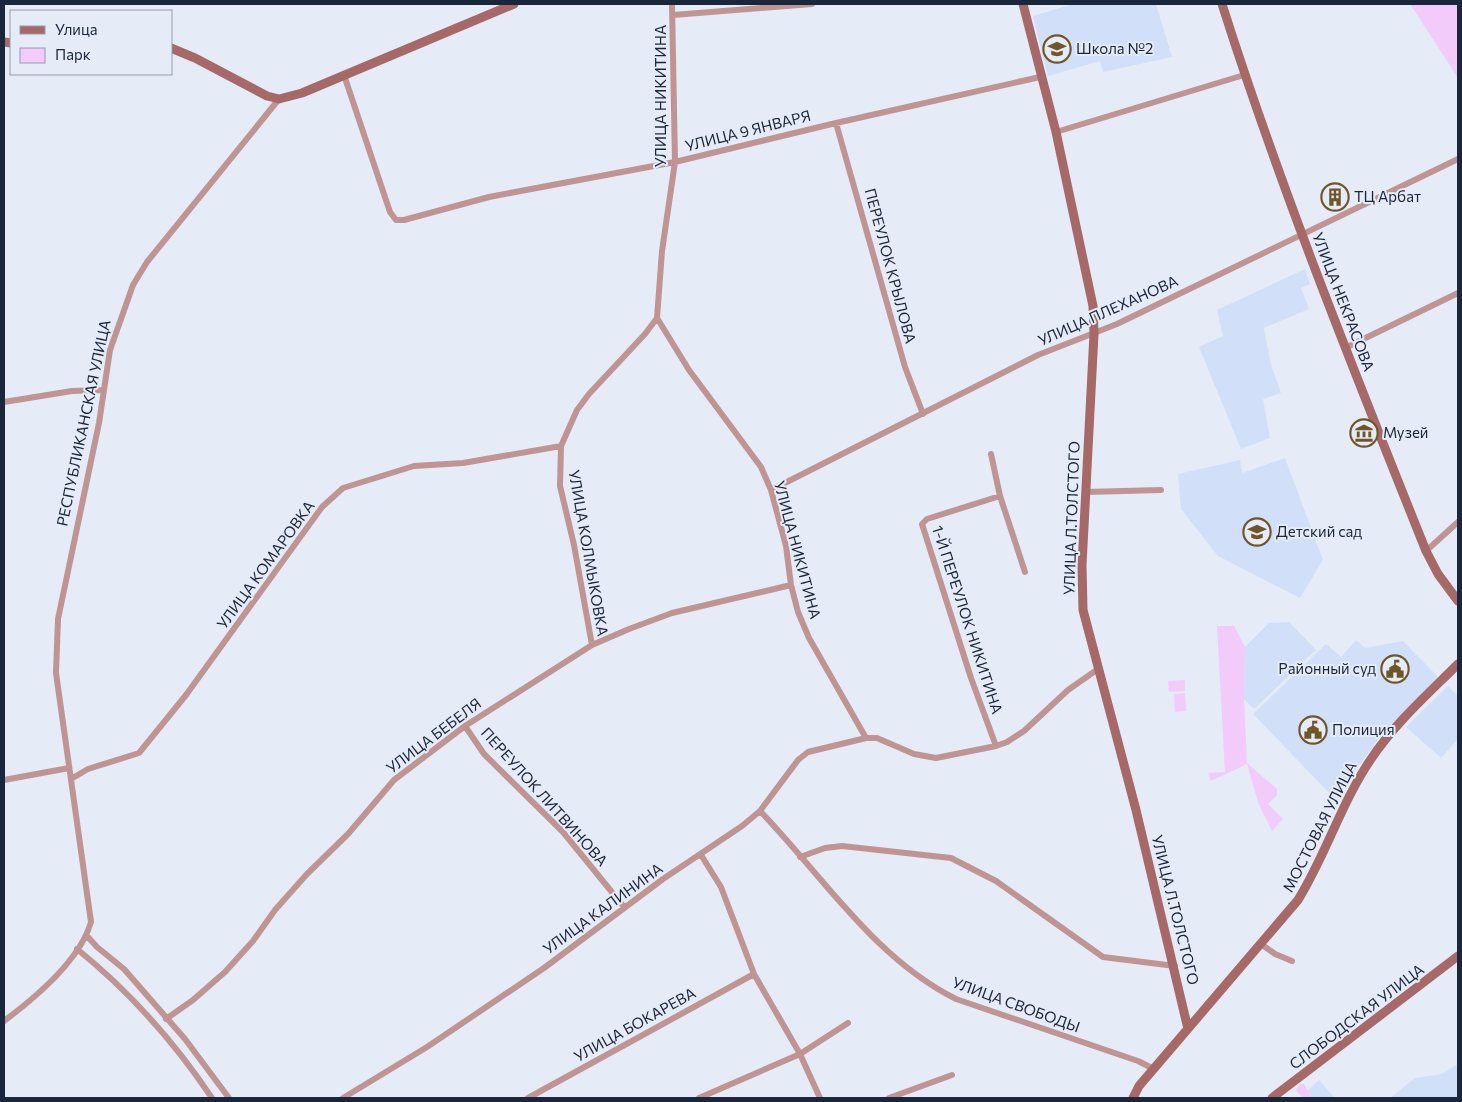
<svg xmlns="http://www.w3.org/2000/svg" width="1462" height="1102" font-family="Commissioner,sans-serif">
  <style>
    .built { fill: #d1e0f8 }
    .green { fill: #f2cbfa }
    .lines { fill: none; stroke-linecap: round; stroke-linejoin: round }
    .street { stroke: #bf9492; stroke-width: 6 }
    .secondary { stroke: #a66968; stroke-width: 9 }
    .labels { text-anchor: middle; stroke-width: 4; stroke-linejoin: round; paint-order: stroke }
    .poi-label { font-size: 15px; fill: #1a263b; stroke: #e5ebf7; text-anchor: start }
    .street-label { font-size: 15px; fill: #1a263b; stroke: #e5ebf7 }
  </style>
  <rect width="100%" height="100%" fill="#e5ebf7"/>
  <path class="built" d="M1073,4H1156L1172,57L1103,72L1100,61L1048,76L1033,16Z
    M1305,269L1310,284L1301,288L1309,309L1264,328L1271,365L1281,393L1263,399L1270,438L1241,449L1199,347L1223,336L1217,310Z
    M1285,458L1323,560L1300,598L1218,556L1181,509L1178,474L1240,460L1242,473Z
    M1289,622L1316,650L1254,709L1244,699L1245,647L1269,623Z
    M1356,640L1365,648L1403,641L1439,678L1381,735L1335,799L1253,714L1326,644L1341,657Z
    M1448,686L1458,696V739L1441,758L1406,727Z
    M1458,1064V1098H1390L1415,1078L1442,1074Z
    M1319,1080L1335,1098H1312L1307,1091Z"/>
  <path class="green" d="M1410,4H1458V78Z
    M1217,626H1234L1245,647L1244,700L1247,763L1277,789V795L1268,804L1283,819L1272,831L1259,805L1247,764L1211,781L1208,773L1225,772Z
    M1185,680V691L1169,692L1168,681Z
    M1185,693L1186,711L1175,712L1174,694Z
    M1300,1084H1304L1312,1098H1303L1296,1090Z"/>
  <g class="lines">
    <path class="street" d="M672,4L675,162L662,251L657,318L689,370L761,467L771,490L786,546L791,585L798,612L809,638L866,738H877L914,754L936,758L996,746L1007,742L1024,731L1068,690L1098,669
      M673,15L812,4
      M344,75L390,212L396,220H404L489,197L675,162L836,123L1040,77
      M836,123L905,367L923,414
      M1056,132L1244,75
      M1345,348L1458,293
      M4,402L72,391L103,390
      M991,454L1000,496
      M771,490L1038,355L1117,324L1458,159
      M1086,492L1161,490
      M1426,551L1458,522
      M592,645L574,545L560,486L561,446L577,410L589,394L645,334L657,318
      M465,726L484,754L563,832L624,907
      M996,746L971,678L922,524L927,519L1000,496L1025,572
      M71,779L88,769L139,753L186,695L322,507L343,488L414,466L463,463L561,446
      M4,780L69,768
      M760,811C823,876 874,958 956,999L1138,1061L1154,1069
      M701,855L721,887L754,974L800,1054L820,1098
      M800,857L825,848L842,846L951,858L996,881L1103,957L1175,966
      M87,936L97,947L124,969L185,1039L229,1098
      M1261,944L1275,954L1292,961
      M77,949C129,991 175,1043 212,1098
      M166,1019L193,1000L225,972L253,941L275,910L307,874L348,834L394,780L465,726L592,645L629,629L672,613L791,585
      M4,1021C35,998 80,960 91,922L56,673L58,619L99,423L110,350L133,285L147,262L279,99
      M343,1098L427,1047L544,968L663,879L742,826L760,811L798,760L808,752L866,738
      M528,1098L754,974
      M699,1098L800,1054L848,1023
      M889,1098L952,1075"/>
    <path class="secondary" d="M1023,4L1056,132L1093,306L1094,334L1082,565L1083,610L1136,810L1188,1029
      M1222,4C1281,190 1354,371 1426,551L1438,574L1458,601
      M4,42L11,43
      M171,48L195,58L267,96L279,99L302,93L514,4
      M1133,1098L1139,1086L1298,900C1326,855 1341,803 1371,759C1395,723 1428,694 1458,664
      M1272,1098L1458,956"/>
  </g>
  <defs>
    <g id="school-ring" transform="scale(1.4375)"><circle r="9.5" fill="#e5ebf7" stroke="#6f5527" stroke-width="1.5"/><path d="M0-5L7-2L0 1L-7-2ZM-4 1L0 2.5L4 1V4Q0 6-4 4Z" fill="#6f5527"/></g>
    <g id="building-ring" transform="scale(1.4375)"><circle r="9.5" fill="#e5ebf7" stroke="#6f5527" stroke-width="1.5"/><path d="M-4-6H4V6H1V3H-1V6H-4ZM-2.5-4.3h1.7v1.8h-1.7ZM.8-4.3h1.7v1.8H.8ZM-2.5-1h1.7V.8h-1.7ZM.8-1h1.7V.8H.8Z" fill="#6f5527"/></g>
    <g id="museum-ring" transform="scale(1.4375)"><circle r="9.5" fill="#e5ebf7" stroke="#6f5527" stroke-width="1.5"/><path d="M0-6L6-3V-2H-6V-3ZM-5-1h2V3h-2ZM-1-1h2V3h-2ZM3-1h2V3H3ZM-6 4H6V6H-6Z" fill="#6f5527"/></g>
    <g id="civic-ring" transform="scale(1.4375)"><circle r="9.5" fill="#e5ebf7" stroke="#6f5527" stroke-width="1.5"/><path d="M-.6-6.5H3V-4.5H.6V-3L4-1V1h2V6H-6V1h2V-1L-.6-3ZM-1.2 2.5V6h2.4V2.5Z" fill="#6f5527"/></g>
  </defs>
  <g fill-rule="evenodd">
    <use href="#school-ring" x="1057" y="49"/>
    <use href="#building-ring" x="1335" y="197"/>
    <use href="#museum-ring" x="1364" y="433"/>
    <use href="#school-ring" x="1257" y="532"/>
    <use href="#civic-ring" x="1395" y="669"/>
    <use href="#civic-ring" x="1313" y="730"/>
  </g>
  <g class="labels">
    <g class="poi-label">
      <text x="1076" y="54">Школа №2</text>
      <text x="1354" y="202">ТЦ Арбат</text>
      <text x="1383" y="438">Музей</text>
      <text x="1276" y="537">Детский сад</text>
      <text x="1376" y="674" text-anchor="end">Районный суд</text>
      <text x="1332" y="735">Полиция</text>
    </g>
    <g class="street-label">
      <text transform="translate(661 96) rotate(-90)" y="5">УЛИЦА НИКИТИНА</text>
      <text transform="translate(748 131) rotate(-14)" y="5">УЛИЦА 9 ЯНВАРЯ</text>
      <text transform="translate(890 266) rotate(75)" y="5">ПЕРЕУЛОК КРЫЛОВА</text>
      <text transform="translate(1343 302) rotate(69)" y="5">УЛИЦА НЕКРАСОВА</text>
      <text transform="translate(1108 311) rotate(-24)" y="5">УЛИЦА ПЛЕХАНОВА</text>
      <text transform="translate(84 423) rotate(-78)" y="5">РЕСПУБЛИКАНСКАЯ УЛИЦА</text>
      <text transform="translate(1072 518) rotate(-88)" y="5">УЛИЦА Л.ТОЛСТОГО</text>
      <text transform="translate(797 550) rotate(75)" y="5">УЛИЦА НИКИТИНА</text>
      <text transform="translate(588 553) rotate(80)" y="5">УЛИЦА КОЛМЫКОВКА</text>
      <text transform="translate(266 565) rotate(-54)" y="5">УЛИЦА КОМАРОВКА</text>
      <text transform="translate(967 620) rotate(72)" y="5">1-Й ПЕРЕУЛОК НИКИТИНА</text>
      <text transform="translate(434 736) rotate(-37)" y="5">УЛИЦА БЕБЕЛЯ</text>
      <text transform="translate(544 797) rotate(48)" y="5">ПЕРЕУЛОК ЛИТВИНОВА</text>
      <text transform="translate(1320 827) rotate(-63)" y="5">МОСТОВАЯ УЛИЦА</text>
      <text transform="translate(603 909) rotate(-36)" y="5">УЛИЦА КАЛИНИНА</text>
      <text transform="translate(1175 910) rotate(76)" y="5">УЛИЦА Л.ТОЛСТОГО</text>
      <text transform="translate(1016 1005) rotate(20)" y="5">УЛИЦА СВОБОДЫ</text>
      <text transform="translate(1357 1017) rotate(-37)" y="5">СЛОБОДСКАЯ УЛИЦА</text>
      <text transform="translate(635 1025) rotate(-29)" y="5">УЛИЦА БОКАРЕВА</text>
    </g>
  </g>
  <rect width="1462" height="1102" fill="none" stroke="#1a263b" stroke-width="10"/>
  <rect x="10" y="10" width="162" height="65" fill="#e5ebf7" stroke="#949cac"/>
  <rect x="20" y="26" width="25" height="8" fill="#a66968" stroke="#949cac"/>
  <text x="55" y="35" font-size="15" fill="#1a263b">Улица</text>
  <rect x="20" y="48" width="25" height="15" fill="#f2cbfa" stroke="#949cac"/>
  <text x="55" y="60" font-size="15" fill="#1a263b">Парк</text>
</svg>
